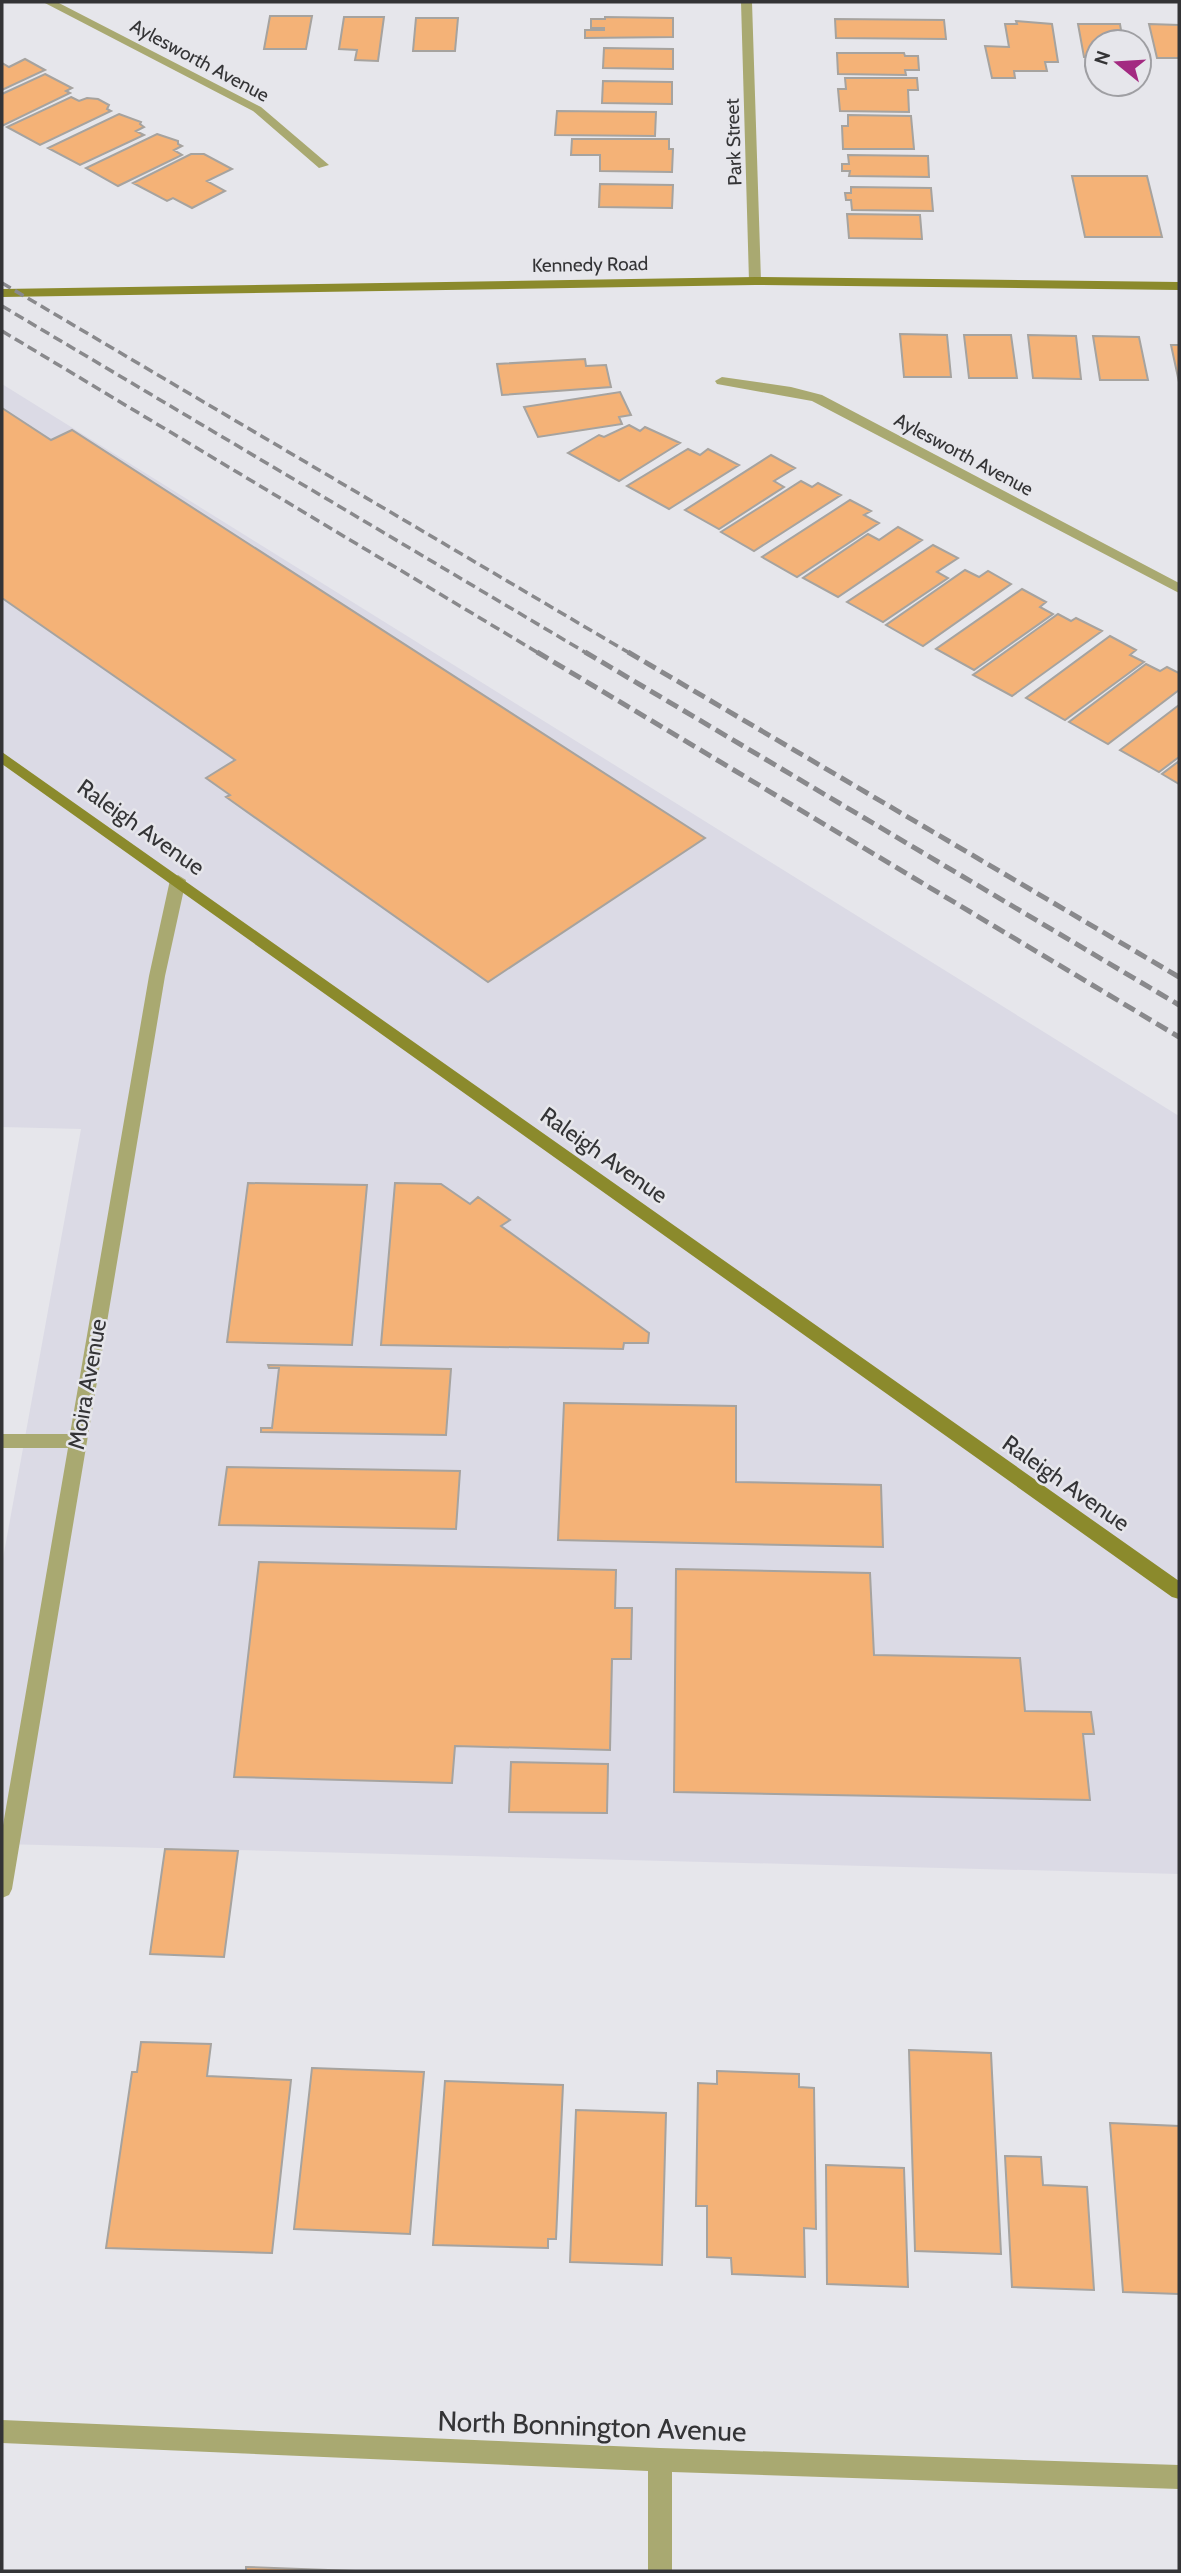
<svg xmlns="http://www.w3.org/2000/svg" width="1181" height="2573" font-family="Cabin,sans-serif">
  <style>
    .built { fill: #dbdae5 }
    .building { fill: #f4b277; stroke: #a6a39f; stroke-width: 2 }
    .lines { fill: none; stroke-linecap: round; stroke-linejoin: round }
    .street { fill: #a9a971; fill-rule: evenodd }
    .secondary { fill: #8b8a2c; fill-rule: evenodd }
    .rail-far1 { stroke: #89898c; stroke-width: 3.5; stroke-dasharray: 10 5; stroke-linecap: butt }
    .rail { stroke: #89898c; stroke-width: 5; stroke-dasharray: 13 6; stroke-linecap: butt }
    .labels { text-anchor: middle; stroke-width: 5; stroke-linejoin: round; paint-order: stroke }
    .far-street-label { font-size: 19px; fill: #343436; stroke: #e6e6eb }
    .street-label { font-size: 23px; fill: #343436; stroke: #e6e6eb }
    .near-street-label { font-size: 28px; fill: #343436; stroke: #e6e6eb }
  </style>
  <rect width="100%" height="100%" fill="#e6e6eb"/>
  <path class="built" d="M2,384L1179,1116V1874L2,1844V1564L81,1129L2,1127Z"/>
  <path class="building" d="M270,16H312L306,49H264Z
    M344,17H384L378,61L355,60L357,50L339,49Z
    M605,17L673,18V37L585,38V30H604V28H591V19H605Z
    M416,18H458L455,51H413Z
    M835,19L944,20L946,39L836,38Z
    M1016,21L1052,24L1058,62H1045L1047,71H1014L1015,78H992L985,46L1009,47L1005,24H1017Z
    M1078,24H1120L1123,42H1097L1095,65L1094,57H1084Z
    M1149,24L1179,25V58H1157Z
    M604,48L673,49V69L603,68Z
    M837,53H904L905,56H918L919,70H905L906,75L838,74Z
    M25,59L45,70L2,90V63L9,67Z
    M45,74L72,88L66,91L70,93L2,126V94Z
    M845,78H917L918,90H908L909,112L840,111L838,89H846Z
    M603,81L672,82V104L602,103Z
    M71,97L79,101L87,98L98,99L109,105L107,109L111,111L40,145L7,127Z
    M557,111L656,112L655,136L555,135Z
    M119,114L141,122L140,124L144,127L136,131L144,135L80,165L48,148Z
    M848,115L911,116L914,149H843L842,126H848Z
    M157,134L178,141V144L182,146L174,150L182,155L118,186L86,168Z
    M572,139H669V149H673L672,172L600,171V155H571Z
    M191,154H204L232,169L207,181L225,191L192,208L173,198L167,201L133,183Z
    M848,155L928,156L929,177L849,176L850,171H842V164H849Z
    M1072,176H1147L1162,237H1085Z
    M600,184L673,185L672,208L599,207Z
    M851,187L931,188L933,211L852,210L851,200H846L845,193H851Z
    M847,214L920,215L922,239L849,238Z
    M900,334L947,335L951,377H904Z
    M964,335H1011L1017,378H969Z
    M1028,335L1076,336L1081,379L1033,378Z
    M1093,336L1139,337L1148,380H1100Z
    M1171,345H1179V382Z
    M585,359L586,366L606,365L611,387L502,395L497,364Z
    M620,392L631,415L619,417L622,424L538,437L524,407Z
    M2,408L51,440L72,430L705,838L488,982L226,797L230,795L206,778L235,760L2,598Z
    M629,425L640,431L645,427L680,443L619,481L568,453L599,435L604,437Z
    M688,449L700,455L708,449L739,465L669,509L627,486Z
    M771,455L795,468L774,481L784,487L719,529L685,510Z
    M801,481L812,487L818,483L841,495L754,551L721,532Z
    M850,500L871,511L864,515L879,523L797,577L762,557Z
    M898,527L922,540L838,597L803,578L868,534L879,540Z
    M933,545L958,558L937,572L948,578L883,622L847,602Z
    M965,570L979,577L988,571L1011,584L923,646L886,625Z
    M1022,589L1046,602L1040,607L1053,614L974,670L936,649Z
    M1058,614L1071,621L1076,618L1102,631L1012,696L973,675Z
    M1110,636L1136,650L1130,655L1144,662L1065,720L1026,698Z
    M1146,664L1160,671L1167,667L1179,673V690L1108,744L1069,722Z
    M1179,705V757L1159,772L1120,750Z
    M1179,761V784L1162,774Z
    M248,1183L367,1185L352,1345L227,1342Z
    M395,1183L441,1184L470,1204L478,1197L510,1220L501,1226L649,1333L648,1343H624L623,1349L381,1345Z
    M268,1365L451,1369L446,1435L261,1432V1428H272L279,1368H269Z
    M564,1403L736,1406V1482L881,1485L883,1547L558,1540Z
    M227,1467L460,1471L456,1529L219,1525Z
    M259,1562L616,1570L615,1608H632L631,1659H612L610,1750L455,1746L452,1783L234,1777Z
    M676,1569L870,1573L874,1655L1020,1658L1025,1711L1091,1712L1094,1734H1083L1090,1800L674,1792Z
    M511,1762L608,1764L607,1813L509,1812Z
    M165,1849L238,1851L224,1957L150,1954Z
    M141,2042L211,2044L207,2076L291,2080L272,2253L106,2248L132,2072H137Z
    M909,2050L991,2053L1001,2254L915,2251Z
    M312,2068L424,2072L410,2234L294,2229Z
    M717,2071L799,2074V2087L814,2088L816,2229L804,2228L805,2277L732,2274L731,2258L707,2257V2206H696L698,2083L717,2084Z
    M445,2081L563,2085L556,2239H548V2248L433,2245Z
    M576,2110L666,2113L662,2265L570,2262Z
    M1110,2123L1179,2126V2294L1123,2292Z
    M1005,2156L1041,2157L1043,2185L1087,2187L1094,2290L1012,2287Z
    M826,2165L904,2168L908,2287L827,2284Z
    M246,2567L355,2571H372H246Z"/>
  <g class="lines">
    <path class="street" d="M43,2H57L261,107L329,165L319,168L253,111Z
      M741,2H752L761,281L755,285L749,281Z
      M722,377L791,387L822,395L1179,583V593L812,401L717,384L715,381Z
      M178,875L186,880L165,976L12,1889L9,1895L2,1898V1831L68,1448H2V1434H70L149,976L170,880Z
      M2,2420L660,2448L1179,2465V2489L672,2472V2571H648V2471L2,2443Z"/>
    <path class="secondary" d="M755,277L1179,282V290L755,285L2,297V289Z
      M2,752L1179,1581V1599L1172,1597L2,764Z"/>
    <path class="rail-far1" d="M2,283L631,654
      M2,306L588,654
      M2,331L540,654"/>
    <path class="rail" d="M537,652L1179,1037
      M585,652L1179,1005
      M628,652L1179,977"/>
  </g>
  <g class="labels">
    <g class="far-street-label">
      <text transform="translate(200 60) rotate(28)" y="7">Aylesworth Avenue</text>
      <text transform="translate(733 142) rotate(-92)" y="7">Park Street</text>
      <text transform="translate(590 264) rotate(-1)" y="7">Kennedy Road</text>
      <text transform="translate(964 454) rotate(28)" y="7">Aylesworth Avenue</text>
    </g>
    <g class="street-label">
      <text transform="translate(141 827) rotate(35)" y="8">Raleigh Avenue</text>
      <text transform="translate(604 1155) rotate(35)" y="8">Raleigh Avenue</text>
      <text transform="translate(87 1384) rotate(-80)" y="8">Moira Avenue</text>
      <text transform="translate(1066 1483) rotate(35)" y="8">Raleigh Avenue</text>
    </g>
    <g class="near-street-label">
      <text transform="translate(592 2426) rotate(2)" y="10">North Bonnington Avenue</text>
    </g>
  </g>
  <rect width="1181" height="2573" fill="none" stroke="#343436" stroke-width="7"/>
  <g transform="translate(1118 63) rotate(288)"><circle r="33" fill="#e6e6eb" stroke="#9f9fa3" stroke-width="2"/>
  <path d="M0-5L12 26L0 18L-12 26Z" fill="#a32a81"/>
  <text y="-10" font-size="19" font-weight="bold" text-anchor="middle" fill="#343436">N</text>
  </g>
</svg>
